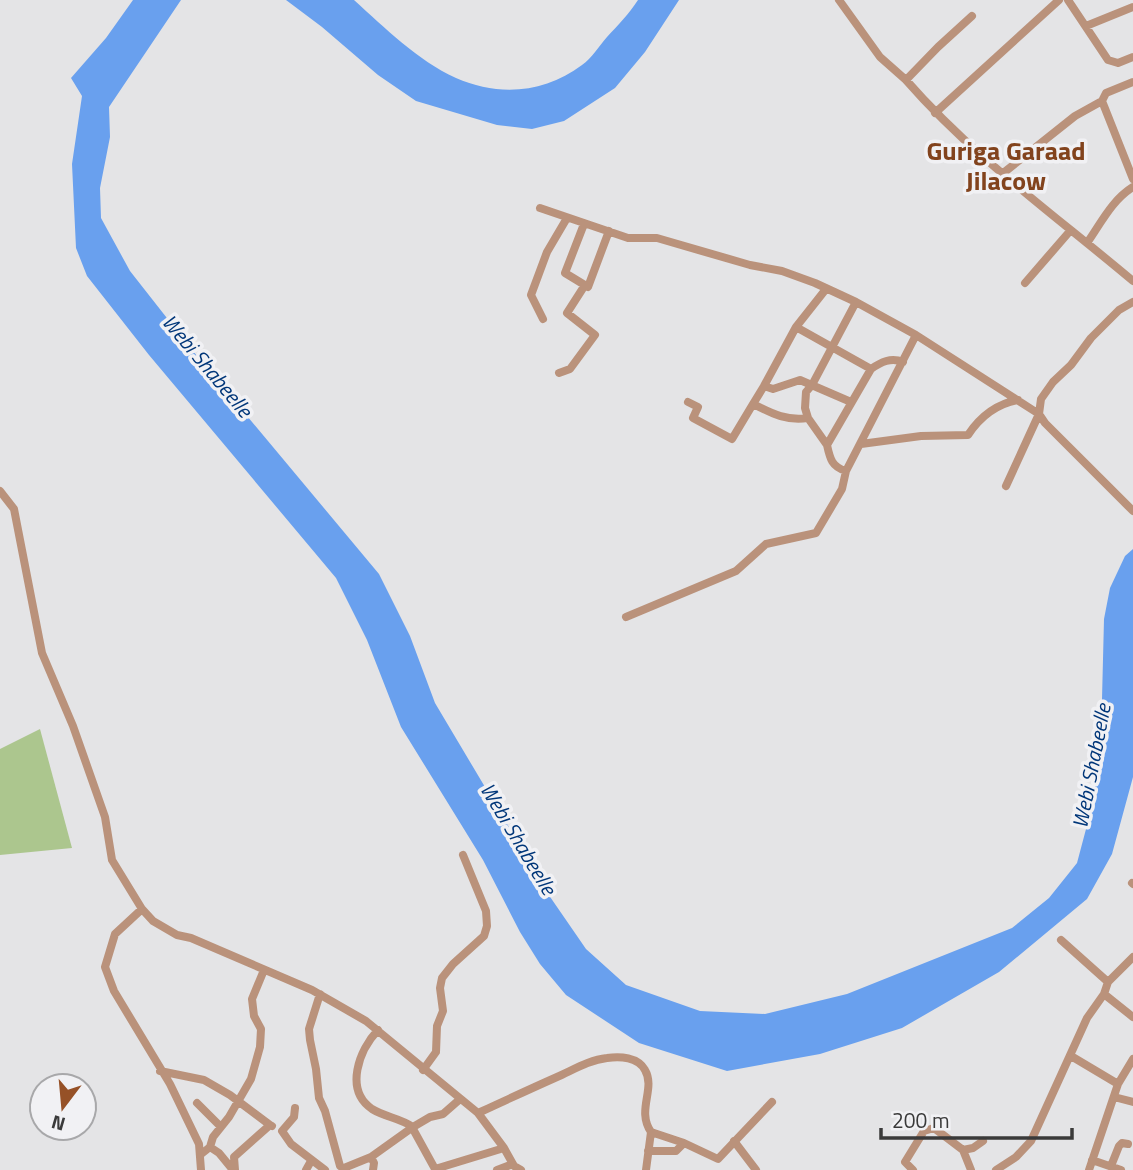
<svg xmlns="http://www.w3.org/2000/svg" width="1133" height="1170" font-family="'Titillium Web',sans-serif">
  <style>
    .green { fill: #acc68e }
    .water { fill: #69a0ee }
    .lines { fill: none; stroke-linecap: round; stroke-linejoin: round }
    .minor { stroke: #ba927b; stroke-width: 8 }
    .labels { text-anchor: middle; stroke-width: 7; stroke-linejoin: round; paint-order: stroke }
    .water-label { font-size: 21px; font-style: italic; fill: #003679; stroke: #f1f1f4 }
    .district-label { font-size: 26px; font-weight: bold; fill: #82431d; stroke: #f1f1f4 }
  </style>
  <rect width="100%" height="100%" fill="#e4e4e6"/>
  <path class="green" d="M40,729L72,848L0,855V749Z"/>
  <path class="water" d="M133,0H181L109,107L110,137L100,188L101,218L130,271L192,350L379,574L410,636L435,703L526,856L535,875L586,949L626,985L700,1011L765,1014L847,994L1012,928L1049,898L1077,863L1094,799L1102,699L1104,619L1110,588L1125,556L1133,549V777L1112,854L1087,899L999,972L902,1028L820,1054L727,1071L639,1043L566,995L540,964L520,932L483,860L401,727L367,640L336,578L149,355L87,276L76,248L72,164L82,96L71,78L106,38Z
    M286,0H354C385,28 417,60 456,78C499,97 545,93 582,65C592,58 599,46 607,37C618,25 629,14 638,0H679L645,52L615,88L564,121L532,129L497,125L416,101L378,75L322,27Z"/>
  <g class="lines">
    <path class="minor" d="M839,0L880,57L906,80L938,47L972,16
      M1068,0L1108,60L1118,63L1133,57
      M1086,26L1133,7
      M906,80C973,157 1056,216 1133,281
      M1102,101L1133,179
      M935,113L1059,0
      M1002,174L1075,116L1102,101L1106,93L1133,82
      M540,208L628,238H657L750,265L782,271L815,283L856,302L916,335L1039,414L1045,423L1133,511
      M584,224L565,273L588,287L609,231
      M1087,243C1101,223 1112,200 1133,187
      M1025,283L1070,231
      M543,319L531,295L547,252L567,218
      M796,327L826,289
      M871,369C881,362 891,357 903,362
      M559,373L570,369L595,335L567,313L585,285
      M764,386L753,404C773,414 786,421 808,418L827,445
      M688,402L698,407L693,418L732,439L753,404
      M808,418L805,408L806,392L812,385L856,302
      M861,444L921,436L968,435C980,417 996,404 1018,400
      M846,471C832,467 830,459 827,445L871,369L796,327L764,386L773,389L800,380L851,402
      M1006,486L1039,414L1041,399L1053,382L1071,365L1091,338L1119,310L1133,302
      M0,491L14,509L42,653L73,726L105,817L112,860L142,909L153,921L177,935L191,938L312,990L366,1021L478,1113L504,1148L514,1166L521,1170
      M626,617L736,571L766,544L816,533L842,489L846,471L916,335
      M1132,883L1133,884
      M142,909L115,934L105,967L114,991L170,1084L199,1144L201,1170
      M1061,940L1108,982
      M320,994L309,1029L310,1040L316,1069L319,1098L325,1111L340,1166L346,1170
      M1104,994L1133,1017
      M378,1030C359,1050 344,1090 372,1109C385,1117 400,1118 413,1127
      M1071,1056L1118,1084
      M423,1070L436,1052L437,1026L443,1011L440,988L442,978L453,964L484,936L487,926L486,911L463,855
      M160,1071L204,1080L230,1095L270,1125
      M1114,1097L1133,1102
      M197,1103L221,1127
      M295,1108L294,1117L282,1131L291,1144L325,1170
      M478,1113C504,1101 530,1089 557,1077C573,1070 589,1060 607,1058C620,1056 638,1057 645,1070C656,1089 636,1110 651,1132L646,1170
      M413,1129L435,1169L504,1148
      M651,1132L684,1143
      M734,1141L756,1170
      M210,1147L219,1153L233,1170
      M963,1150L973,1148L983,1141
      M648,1151H676L684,1143L718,1159L772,1102
      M200,1155L210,1147L213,1137L229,1117L251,1079L260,1047L261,1029L254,1016L252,999L264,970
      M371,1157L374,1163L373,1170
      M1092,1160L1121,1170
      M1111,1166L1119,1146L1122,1143L1128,1144
      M344,1168L371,1157L413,1127L430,1117L443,1114L459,1100
      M235,1170L234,1157L270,1125L272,1126
      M306,1170L311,1161
      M497,1170L513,1164
      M913,1170L905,1162L924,1131L934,1128L963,1150L971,1170
      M996,1170L1016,1157L1031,1141L1087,1018L1104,994L1108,982L1133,957
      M1089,1170L1118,1084L1133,1059"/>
  </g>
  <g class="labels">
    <g class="water-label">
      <text transform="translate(207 366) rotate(50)" y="7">Webi Shabeelle</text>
      <text transform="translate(1092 766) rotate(-79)" y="7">Webi Shabeelle</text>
      <text transform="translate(518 839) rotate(59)" y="7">Webi Shabeelle</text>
    </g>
    <g class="district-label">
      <text x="1006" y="160">Guriga Garaad<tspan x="1006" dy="30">Jilacow</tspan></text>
    </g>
  </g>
  <g transform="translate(63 1107) rotate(196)"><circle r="33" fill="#f1f1f4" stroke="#a8a8aa" stroke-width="2"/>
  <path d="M0-5L12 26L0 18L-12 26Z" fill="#965127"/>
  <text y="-10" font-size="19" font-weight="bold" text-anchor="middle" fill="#3a3a3a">N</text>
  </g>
  <path d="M881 1128v10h191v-10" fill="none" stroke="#3a3a3a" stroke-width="3.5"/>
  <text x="892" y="1128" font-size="21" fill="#3a3a3a" stroke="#f1f1f4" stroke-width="5" paint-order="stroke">200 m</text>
</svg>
